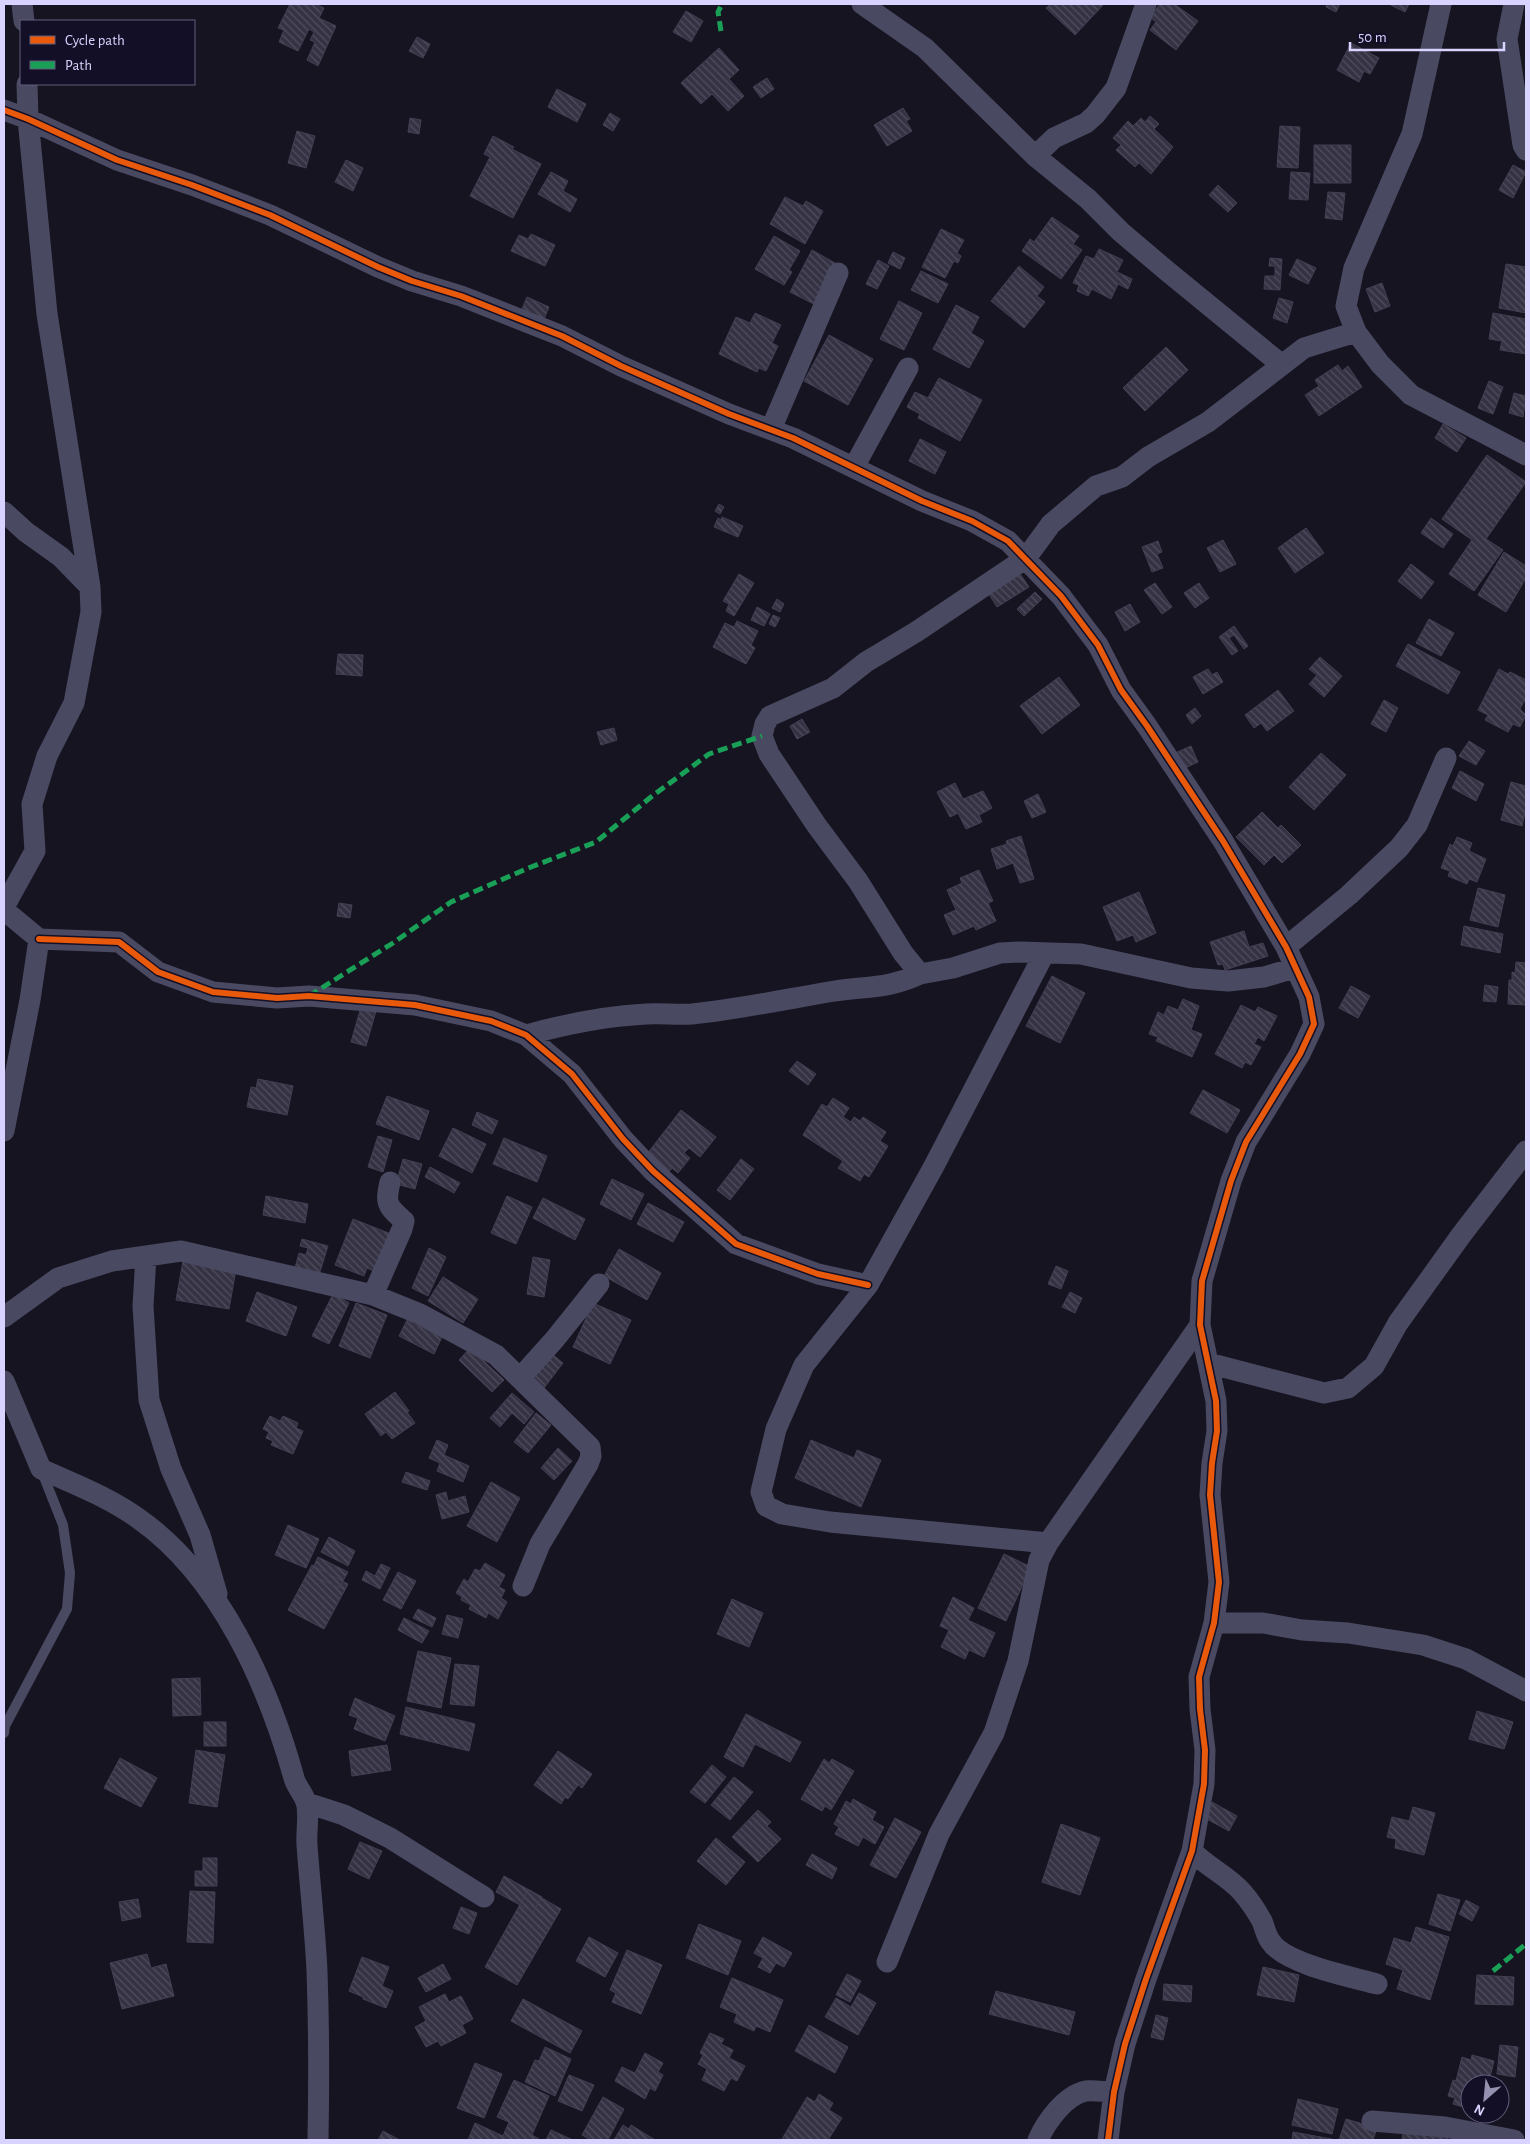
<svg xmlns="http://www.w3.org/2000/svg" width="1530" height="2144" font-family="'Alegreya Sans',sans-serif">
  <style>
    .building { fill: url(#building-back-hatch); stroke: #433f54 }
    .lines { fill: none; stroke-linecap: round; stroke-linejoin: round }
    .service { stroke: #4a4962; stroke-width: 10 }
    .minor { stroke: #4a4962; stroke-width: 21 }
    .quiet { stroke: #1a9f57; stroke-width: 5; stroke-dasharray: 10 5; stroke-linecap: butt }
    .cycleway-casing { stroke: #130f26; stroke-width: 9 }
    .cycleway { stroke: #e8590c; stroke-width: 6 }
  </style>
  <defs>
    <pattern id="building-back-hatch" width="6" height="6" patternUnits="userSpaceOnUse" patternTransform="scale(1.25)"><rect width="6" height="6" fill="#343243"/><path d="M-1 5l2 2M0 0l6 6M5-1l2 2" fill="none" stroke="#514f5f"/></pattern>
  </defs>
  <rect width="100%" height="100%" fill="#161421"/>
  <path class="building" d="M290,4H315L324,8L319,18L336,26L318,66L307,60L315,42L310,40L314,32L309,29L298,51L279,42L284,30L278,28Z
    M1051,4H1104L1075,35L1046,8Z
    M1160,4L1168,5L1174,4L1198,21L1176,50L1150,30L1156,22L1150,17Z
    M1327,4H1340L1336,12L1326,7Z
    M1389,4H1409L1405,12Z
    M686,11L703,21L691,42L673,32Z
    M417,37L430,44L423,58L409,51Z
    M1351,43L1379,58L1370,74L1364,71L1359,82L1337,70Z
    M719,48L739,70L729,79L744,96L728,111L712,94L701,104L681,83Z
    M767,78L774,89L761,98L753,87Z
    M557,89L586,104L577,122L548,107Z
    M903,108L910,119L906,121L912,131L887,146L874,125Z
    M610,113L620,119L613,131L603,125Z
    M1150,116L1159,124L1154,129L1173,147L1151,174L1139,163L1135,167L1116,150L1121,145L1113,138L1128,121L1133,126L1141,118L1145,122Z
    M410,118L421,120L419,134L408,132Z
    M1280,126L1300,127L1298,168L1277,167Z
    M297,131L315,136L306,168L288,163Z
    M493,136L514,147L512,149L541,164L513,218L470,196L490,157L484,154Z
    M1314,145H1351V183H1314Z
    M346,160L363,168L353,191L335,182Z
    M1513,165L1526,172L1513,198L1499,190Z
    M551,172L568,181L563,191L577,199L570,212L538,194Z
    M1291,172L1310,173L1308,200L1289,199Z
    M1218,185L1237,203L1228,212L1209,195Z
    M1328,192L1345,193L1342,220L1325,218Z
    M785,197L803,206L806,201L823,211L805,244L770,224Z
    M1052,217L1079,236L1073,244L1082,250L1061,279L1022,251L1030,239L1034,242Z
    M941,229L964,240L957,253L961,256L958,263L954,261L945,278L922,267Z
    M531,234L555,245L545,266L511,251L519,235L528,239Z
    M774,236L800,251L789,270L792,272L784,285L755,269Z
    M1099,249L1123,260L1117,272L1132,279L1128,289L1118,284L1111,299L1092,289L1088,296L1077,291L1079,285L1073,283L1086,256L1094,259Z
    M812,250L835,263L814,304L790,292Z
    M893,252L905,258L900,269L888,263Z
    M1270,258L1282,259L1280,290L1264,289L1265,276H1275V266H1269Z
    M1297,259L1316,268L1308,284L1289,275Z
    M878,260L889,266L877,289L866,284Z
    M1506,264L1526,267V313L1499,308Z
    M1019,266L1044,287L1037,296L1045,302L1024,328L991,301Z
    M921,271L948,284L938,303L911,290Z
    M1382,283L1390,306L1375,312L1366,289Z
    M527,297L549,307L544,319L522,309Z
    M1279,298L1293,302L1287,323L1273,318Z
    M899,301L922,313L904,350L880,339Z
    M956,305L979,317L971,333L984,341L969,368L933,349Z
    M755,313L781,325L772,343L778,346L766,371L759,368L757,372L719,354L736,317L750,323Z
    M1493,313L1526,319V354L1500,350L1502,341L1489,339Z
    M829,335L873,359L848,405L804,381Z
    M1166,347L1188,370L1145,411L1123,388Z
    M1338,365L1342,371L1348,366L1362,387L1319,416L1305,395L1319,386L1315,380Z
    M939,378L982,400L960,441L918,418L920,414L907,407L915,392L928,398Z
    M1489,381L1503,387L1493,414L1478,408Z
    M1514,393L1526,396L1523,417L1509,413Z
    M1443,424L1466,438L1457,452L1435,438Z
    M920,439L946,452L935,474L909,461Z
    M1487,455L1526,482L1486,539L1503,550L1474,591L1449,574L1472,540L1442,519Z
    M719,504L724,507L720,514L715,511Z
    M722,517L743,526L738,537L714,527L718,518L721,520Z
    M1431,518L1453,534L1443,548L1421,533Z
    M1306,528L1324,553L1295,573L1278,548Z
    M1223,540L1236,564L1220,572L1207,548Z
    M1158,541L1162,552L1157,554L1163,568L1152,572L1142,547Z
    M1504,552L1526,566V578L1506,612L1478,595Z
    M1411,564L1434,582L1421,599L1398,581Z
    M1019,572L1029,587L997,607L987,591Z
    M739,574L754,583L734,616L726,611L729,604L723,601Z
    M1155,583L1172,607L1162,614L1144,590Z
    M1199,583L1209,598L1195,608L1184,593Z
    M1035,592L1042,599L1024,616L1017,609Z
    M777,599L784,604L780,612L772,608Z
    M1130,604L1140,622L1125,631L1115,612Z
    M757,607L770,614L764,626L751,620Z
    M773,615L780,618L775,627L769,624Z
    M1429,619L1454,633L1441,656L1416,643Z
    M737,621L758,631L751,645L755,648L746,664L713,647L725,623L734,627Z
    M1234,626L1248,646L1244,649L1234,635L1229,638L1238,651L1232,655L1219,637Z
    M1408,644L1460,672L1448,694L1396,666Z
    M338,654L363,655L362,676L336,674Z
    M1320,657L1342,676L1324,697L1309,684L1317,675L1309,669Z
    M1208,669L1212,675L1217,672L1223,682L1203,694L1193,677Z
    M1499,669L1508,674L1510,672L1526,680V702L1524,701L1520,709L1526,715L1520,727L1513,724L1508,732L1485,720L1488,715L1478,710Z
    M1059,677L1080,705L1042,734L1020,706Z
    M1278,690L1294,711L1267,731L1261,723L1254,728L1245,715Z
    M1384,700L1398,708L1386,732L1371,724Z
    M1195,708L1201,716L1192,724L1186,715Z
    M802,719L810,732L797,739L790,726Z
    M614,728L617,740L601,745L597,732Z
    M1469,741L1485,751L1476,765L1459,756Z
    M1191,746L1198,762L1181,770L1173,754Z
    M1321,753L1346,775L1314,810L1289,787Z
    M1460,771L1484,784L1476,801L1452,788Z
    M1511,782L1526,786V808L1522,826L1501,820Z
    M955,783L963,799L983,791L992,808L979,815L982,822L966,829L958,813L950,817L937,792Z
    M1038,794L1046,812L1032,818L1024,801Z
    M1262,812L1278,828L1281,825L1301,845L1282,863L1274,855L1264,865L1236,837Z
    M1021,836L1034,879L1020,883L1013,863L997,869L991,849L1007,844L1006,841Z
    M1457,837L1472,843L1469,851L1486,859L1477,882L1469,879L1467,884L1448,876L1450,871L1441,868L1450,844L1453,846Z
    M979,870L993,901L988,903L996,921L976,930L974,926L953,935L944,915L956,910L947,890L962,883L960,878Z
    M1478,888L1505,895L1498,927L1470,920Z
    M1139,892L1156,933L1136,942L1133,935L1117,941L1103,907Z
    M339,903L352,905L350,918L337,916Z
    M1464,926L1503,934L1500,953L1461,945Z
    M1244,931L1249,947L1263,943L1268,956L1225,970L1223,964L1218,965L1210,942Z
    M1516,962L1526,963V1005L1508,1004L1509,980H1512V972L1515,973Z
    M1052,976L1085,993L1060,1043L1026,1026Z
    M1485,985L1498,987L1496,1002L1483,1001Z
    M1351,986L1370,996L1358,1018L1339,1008Z
    M1183,999L1199,1006L1191,1030L1202,1034L1192,1057L1156,1041L1158,1037L1149,1034L1158,1012L1164,1015L1168,1006L1178,1010Z
    M1241,1005L1255,1012L1258,1007L1277,1016L1264,1041L1258,1037L1254,1044L1261,1047L1251,1065L1245,1062L1242,1068L1215,1054Z
    M361,1007L376,1011L366,1046L351,1042Z
    M797,1061L816,1074L808,1085L789,1071Z
    M258,1079L293,1086L287,1115L247,1107L251,1087L256,1088Z
    M1203,1090L1240,1110L1227,1133L1190,1113Z
    M387,1096L429,1111L419,1140L376,1124Z
    M833,1098L849,1108L843,1117L851,1122L854,1117L860,1121L863,1117L886,1132L880,1141L888,1146L869,1177L864,1174L860,1181L838,1168L843,1161L803,1135L822,1104L827,1107Z
    M681,1110L716,1137L700,1157L689,1148L684,1153L690,1158L678,1173L672,1168L669,1172L647,1154Z
    M477,1112L498,1121L492,1134L472,1125Z
    M453,1128L486,1144L472,1173L439,1156Z
    M378,1136L392,1140L383,1172L368,1167Z
    M504,1138L547,1156L537,1182L493,1164Z
    M403,1159L422,1164L415,1189L396,1184Z
    M741,1159L754,1169L730,1200L717,1190Z
    M430,1167L460,1183L454,1193L425,1177Z
    M612,1179L644,1194L631,1220L600,1204Z
    M266,1196L308,1204L305,1223L263,1215Z
    M507,1196L532,1207L516,1244L491,1233Z
    M543,1198L585,1219L575,1240L533,1218Z
    M648,1203L684,1222L673,1242L637,1224Z
    M353,1219L391,1234L376,1272L367,1268L364,1276L335,1265Z
    M302,1239L328,1246L319,1275L295,1268L299,1253L306,1255L308,1248L300,1246Z
    M429,1248L446,1257L428,1296L412,1288Z
    M619,1249L661,1273L647,1300L604,1276Z
    M533,1257L550,1260L544,1297L527,1294Z
    M183,1261L236,1270L229,1309L176,1300Z
    M1056,1266L1068,1271L1061,1289L1048,1284Z
    M443,1277L478,1299L463,1323L428,1301Z
    M257,1292L297,1307L286,1336L246,1321Z
    M1070,1292L1082,1298L1075,1313L1062,1307Z
    M333,1294L349,1303L329,1344L312,1336Z
    M356,1303L387,1315L370,1358L339,1346Z
    M593,1303L631,1320L610,1364L573,1347Z
    M407,1320L442,1337L434,1354L399,1336Z
    M470,1348L504,1380L492,1392L459,1360Z
    M552,1354L563,1363L544,1388L533,1380Z
    M395,1392L409,1411L407,1412L415,1423L392,1439L386,1432L381,1436L365,1414Z
    M512,1393L534,1412L524,1424L512,1413L500,1427L490,1418Z
    M536,1413L551,1425L528,1453L514,1442Z
    M270,1416L280,1421L283,1416L298,1423L296,1428L303,1431L293,1454L271,1445L273,1441L266,1438L269,1432L263,1429Z
    M437,1440L448,1445L444,1455L469,1466L463,1482L437,1471L440,1463L429,1458Z
    M811,1440L854,1458L857,1450L881,1460L861,1507L795,1478Z
    M558,1448L572,1461L554,1480L541,1468Z
    M406,1472L430,1481L427,1490L402,1482Z
    M491,1482L520,1498L497,1542L467,1526Z
    M446,1492L448,1501L465,1496L469,1512L442,1519L436,1495Z
    M288,1525L319,1539L306,1568L275,1555Z
    M329,1537L355,1551L348,1566L321,1552Z
    M1004,1554L1031,1567L1006,1621L978,1608Z
    M318,1557L348,1572L339,1588L310,1574Z
    M485,1563L505,1575L499,1587L505,1590L501,1598L507,1602L498,1619L488,1613L486,1618L469,1609L471,1605L461,1600L462,1597L456,1593L464,1579L468,1582L475,1569L480,1571Z
    M381,1564L390,1568L380,1589L362,1580L366,1571L375,1576Z
    M312,1565L348,1584L324,1629L288,1610Z
    M398,1572L416,1581L401,1609L383,1600Z
    M953,1597L974,1608L968,1620L995,1633L984,1657L969,1650L965,1659L941,1647L949,1630L940,1626Z
    M732,1599L763,1613L749,1647L717,1634Z
    M418,1609L436,1618L432,1627L413,1618Z
    M447,1615L463,1619L458,1638L442,1634Z
    M404,1618L429,1631L422,1643L398,1630Z
    M418,1651L451,1658L441,1708L407,1701Z
    M455,1664L479,1666L474,1706L450,1704Z
    M200,1678L201,1715L173,1716L172,1679Z
    M355,1698L395,1716L385,1741L354,1729L358,1718L349,1715Z
    M406,1707L475,1724L469,1751L400,1734Z
    M1477,1711L1513,1722L1504,1749L1469,1739Z
    M746,1714L801,1742L790,1762L755,1744L743,1767L724,1757Z
    M204,1722H226V1746H204Z
    M387,1745L391,1770L352,1776L349,1751Z
    M196,1750L225,1755L217,1807L189,1803Z
    M558,1751L592,1774L582,1788L578,1785L568,1799L565,1797L561,1804L534,1785Z
    M120,1758L157,1778L141,1807L104,1788Z
    M824,1759L829,1763L832,1759L854,1771L831,1810L825,1806L822,1811L801,1799Z
    M712,1765L726,1777L705,1803L690,1792Z
    M734,1777L753,1792L730,1820L711,1805Z
    M853,1799L876,1812L872,1820L884,1827L875,1844L863,1837L858,1846L835,1834L839,1827L834,1824L846,1801L851,1804Z
    M1212,1802L1237,1816L1229,1831L1203,1817Z
    M1413,1807L1435,1813L1424,1855L1395,1848L1396,1839L1387,1837L1392,1817L1409,1821Z
    M758,1810L771,1822L767,1826L781,1839L758,1862L732,1837Z
    M895,1818L921,1832L896,1878L870,1865Z
    M1061,1824L1100,1838L1080,1895L1042,1882Z
    M716,1838L745,1862L726,1885L697,1861Z
    M360,1842L382,1851L369,1879L348,1869Z
    M812,1854L837,1868L832,1879L806,1865Z
    M203,1858H217V1886H195V1871H203Z
    M504,1876L542,1897L533,1912L496,1892Z
    M528,1890L561,1909L517,1985L485,1967Z
    M190,1891L215,1892L213,1943L187,1942Z
    M1438,1894L1460,1900L1450,1931L1429,1924Z
    M138,1899L141,1917L122,1921L119,1902Z
    M1466,1900L1479,1907L1472,1921L1459,1914Z
    M461,1907L477,1913L469,1934L453,1928Z
    M699,1924L741,1941L728,1975L686,1958Z
    M1416,1927L1449,1937L1430,2000L1397,1989L1403,1970L1386,1964L1394,1938L1411,1943Z
    M589,1937L618,1953L605,1977L576,1961Z
    M763,1937L792,1953L784,1967L776,1963L770,1973L758,1967L763,1958L754,1953Z
    M627,1950L662,1965L641,2014L612,2002L616,1993L610,1990Z
    M147,1954L151,1968L166,1964L174,1996L122,2009L110,1963Z
    M362,1957L389,1967L382,1986L393,1991L386,2008L363,1999V1997L349,1991Z
    M443,1964L451,1979L426,1992L418,1978Z
    M1263,1967L1299,1975L1294,2002L1257,1995Z
    M847,1974L861,1981L850,2002L836,1995Z
    M1477,1975L1514,1977L1513,2005L1475,2004Z
    M732,1978L783,2000L770,2032L756,2026L754,2031L734,2022L737,2014L720,2007Z
    M1164,1984L1192,1986L1191,2002L1163,2000Z
    M996,1991L1075,2012L1069,2035L989,2014Z
    M859,1993L876,2003L858,2035L825,2017L836,1998L851,2007Z
    M445,1994L449,2002L461,1996L473,2019L462,2025L466,2033L441,2046L438,2041L426,2047L415,2027L426,2021L419,2007Z
    M523,1999L582,2031L570,2053L511,2021Z
    M1156,2015L1168,2018L1163,2040L1151,2037Z
    M809,2025L848,2047L835,2073L795,2051Z
    M710,2033L724,2039L721,2044L733,2050L729,2058L745,2066L737,2081L731,2078L724,2091L702,2080L707,2069L698,2064L703,2055L700,2053Z
    M1500,2045L1518,2047L1515,2077L1497,2074Z
    M545,2047L571,2059L555,2096L525,2082L535,2060L539,2061Z
    M645,2053L663,2063L658,2072L663,2075L655,2091L650,2088L645,2099L615,2081L622,2067L635,2073Z
    M1472,2055L1494,2061L1490,2077L1502,2081L1500,2089V2084H1470V2109L1453,2104L1455,2098L1448,2096L1453,2080L1456,2081L1462,2057L1471,2060Z
    M475,2063L502,2074L484,2118L457,2108Z
    M569,2075L594,2085L582,2111L558,2101Z
    M514,2080L549,2096L532,2135L539,2139L538,2140H468L475,2123L503,2136L509,2122L497,2117Z
    M819,2094L833,2103L829,2110L842,2118L828,2140H784L782,2139L807,2097L815,2102Z
    M603,2097L624,2109L608,2140H591L582,2135Z
    M1298,2099L1338,2109L1332,2134L1292,2125Z
    M1346,2119L1377,2128L1373,2140H1339Z
    M623,2125L629,2129L631,2125L655,2140H614Z
    M551,2130L573,2140H546Z
    M383,2131L398,2139L397,2140H378Z
    M1293,2132L1332,2139L1331,2140H1292Z
    M1403,2132L1448,2137L1447,2140H1402Z"/>
  <g class="lines">
    <path class="service" d="M4,1733L5,1726L67,1609L70,1573L63,1525L42,1472"/>
    <path class="minor" d="M22,4L24,21
      M862,4L925,48L1035,156L1088,199L1121,232L1167,271L1282,365
      M1441,4L1412,134L1354,268L1346,306L1356,332L1380,364L1411,395L1526,455
      M1514,4L1507,39L1523,145L1526,150
      M27,84L28,119L47,314L90,587
      M4,110L28,119L117,160L192,185L270,215L378,267L412,281L461,296L562,336L621,366L729,414L793,438L922,501L972,521L1008,541L1061,596L1098,645L1121,690L1147,726L1223,841L1286,947L1309,997L1314,1024L1300,1054L1246,1142L1231,1181L1202,1281L1200,1325L1216,1401L1217,1431L1212,1463L1210,1495L1219,1582L1214,1623L1199,1677L1200,1709L1205,1750L1204,1784L1192,1851L1146,1979L1125,2044L1114,2092L1108,2140
      M1035,156L1054,138L1086,123L1095,115L1116,88L1146,4
      M771,429L838,273
      M854,467L908,368
      M4,512L26,532L61,557L90,587L91,612L74,703L47,756L32,804L35,851L4,907
      M4,910L39,939L30,1000L4,1131
      M39,939L119,942L158,972L213,992L277,998L309,996L415,1005L491,1021L526,1035L572,1074L623,1139L653,1171L736,1244L818,1274L868,1285
      M1286,947L1349,895L1399,848L1417,825L1446,758
      M1044,954L934,1166L868,1285L804,1365L776,1429L761,1492L766,1506L782,1514L830,1522L1048,1543
      M1294,968L1264,977L1228,981L1191,978L1081,954L1020,952L1000,953L953,968L920,974L903,953L858,881L817,826L769,754L762,736L765,724L770,716L833,688L866,662L916,632L1026,558L1051,524L1096,486L1122,477L1148,457L1208,422L1304,348L1356,332
      M526,1035C566,1024 605,1016 646,1014C661,1013 677,1015 692,1014C740,1009 787,999 835,991C868,986 888,989 920,974
      M146,1256L143,1306L149,1400L171,1469L200,1535L217,1594
      M373,1295L402,1229L404,1221C387,1205 385,1205 390,1182
      M4,1317L58,1278L112,1261L181,1251L373,1295L420,1314L496,1355L590,1447L591,1456L588,1464L540,1544L523,1586
      M1208,1363L1324,1393L1348,1388L1374,1366L1398,1323L1462,1234L1526,1151
      M520,1378L555,1339L599,1284
      M4,1381L41,1469C74,1484 109,1497 139,1519C220,1576 268,1685 294,1778C296,1787 306,1796 307,1806C309,1819 306,1832 307,1845C310,1887 315,1929 317,1971C319,2027 319,2084 318,2140
      M1214,1623H1263L1302,1630L1348,1633L1423,1645L1466,1659L1526,1691
      M307,1803L344,1815L390,1838L484,1897
      M1192,1851C1207,1867 1228,1876 1242,1892C1249,1900 1257,1912 1262,1921C1265,1928 1266,1936 1271,1942C1285,1964 1352,1977 1377,1984
      M887,1962L939,1834L994,1733L1018,1661L1039,1560L1048,1543L1200,1325
      M1372,2121L1445,2127L1514,2140
      M1038,2140C1046,2122 1065,2095 1086,2091C1094,2090 1105,2092 1114,2092"/>
    <path class="quiet" d="M721,31L718,12L722,4
      M309,996L393,943L451,902L526,869L596,842L651,797L709,754L762,736
      M1493,1971L1526,1944"/>
    <g class="cycleway-casing">
      <path id="cycleway" d="M4,110L28,119L117,160L192,185L270,215L378,267L412,281L461,296L562,336L621,366L729,414L793,438L922,501L972,521L1008,541L1061,596L1098,645L1121,690L1147,726L1223,841L1286,947L1309,997L1314,1024L1300,1054L1246,1142L1231,1181L1202,1281L1200,1325L1216,1401L1217,1431L1212,1463L1210,1495L1219,1582L1214,1623L1199,1677L1200,1709L1205,1750L1204,1784L1192,1851L1146,1979L1125,2044L1114,2092L1108,2140
        M39,939L119,942L158,972L213,992L277,998L309,996L415,1005L491,1021L526,1035L572,1074L623,1139L653,1171L736,1244L818,1274L868,1285"/>
    </g>
    <use href="#cycleway" class="cycleway"/>
  </g>
  <rect width="1530" height="2144" fill="none" stroke="#d9d4ff" stroke-width="10"/>
  <rect x="20" y="20" width="175" height="65" fill="#130f26" stroke="#625e7d"/>
  <rect x="30" y="36" width="25" height="8" fill="#e8590c" stroke="#625e7d"/>
  <text x="65" y="45" font-size="15" fill="#d9d4ff">Cycle path</text>
  <rect x="30" y="61" width="25" height="8" fill="#1a9f57" stroke="#625e7d"/>
  <text x="65" y="70" font-size="15" fill="#d9d4ff">Path</text>
  <g transform="translate(1485 2099) rotate(207)"><circle r="24" fill="#130f26" stroke="#625e7d"/>
  <path d="M0-4L9 19L0 12L-9 19Z" fill="#9591b1"/>
  <text y="-8" font-size="14" font-weight="bold" text-anchor="middle" fill="#d9d4ff">N</text>
  </g>
  <path d="M1350 42v8h154v-8" fill="none" stroke="#d9d4ff" stroke-width="2.5"/>
  <text x="1358" y="42" font-size="15" fill="#d9d4ff" stroke="#130f26" stroke-width="4" paint-order="stroke">50 m</text>
</svg>
